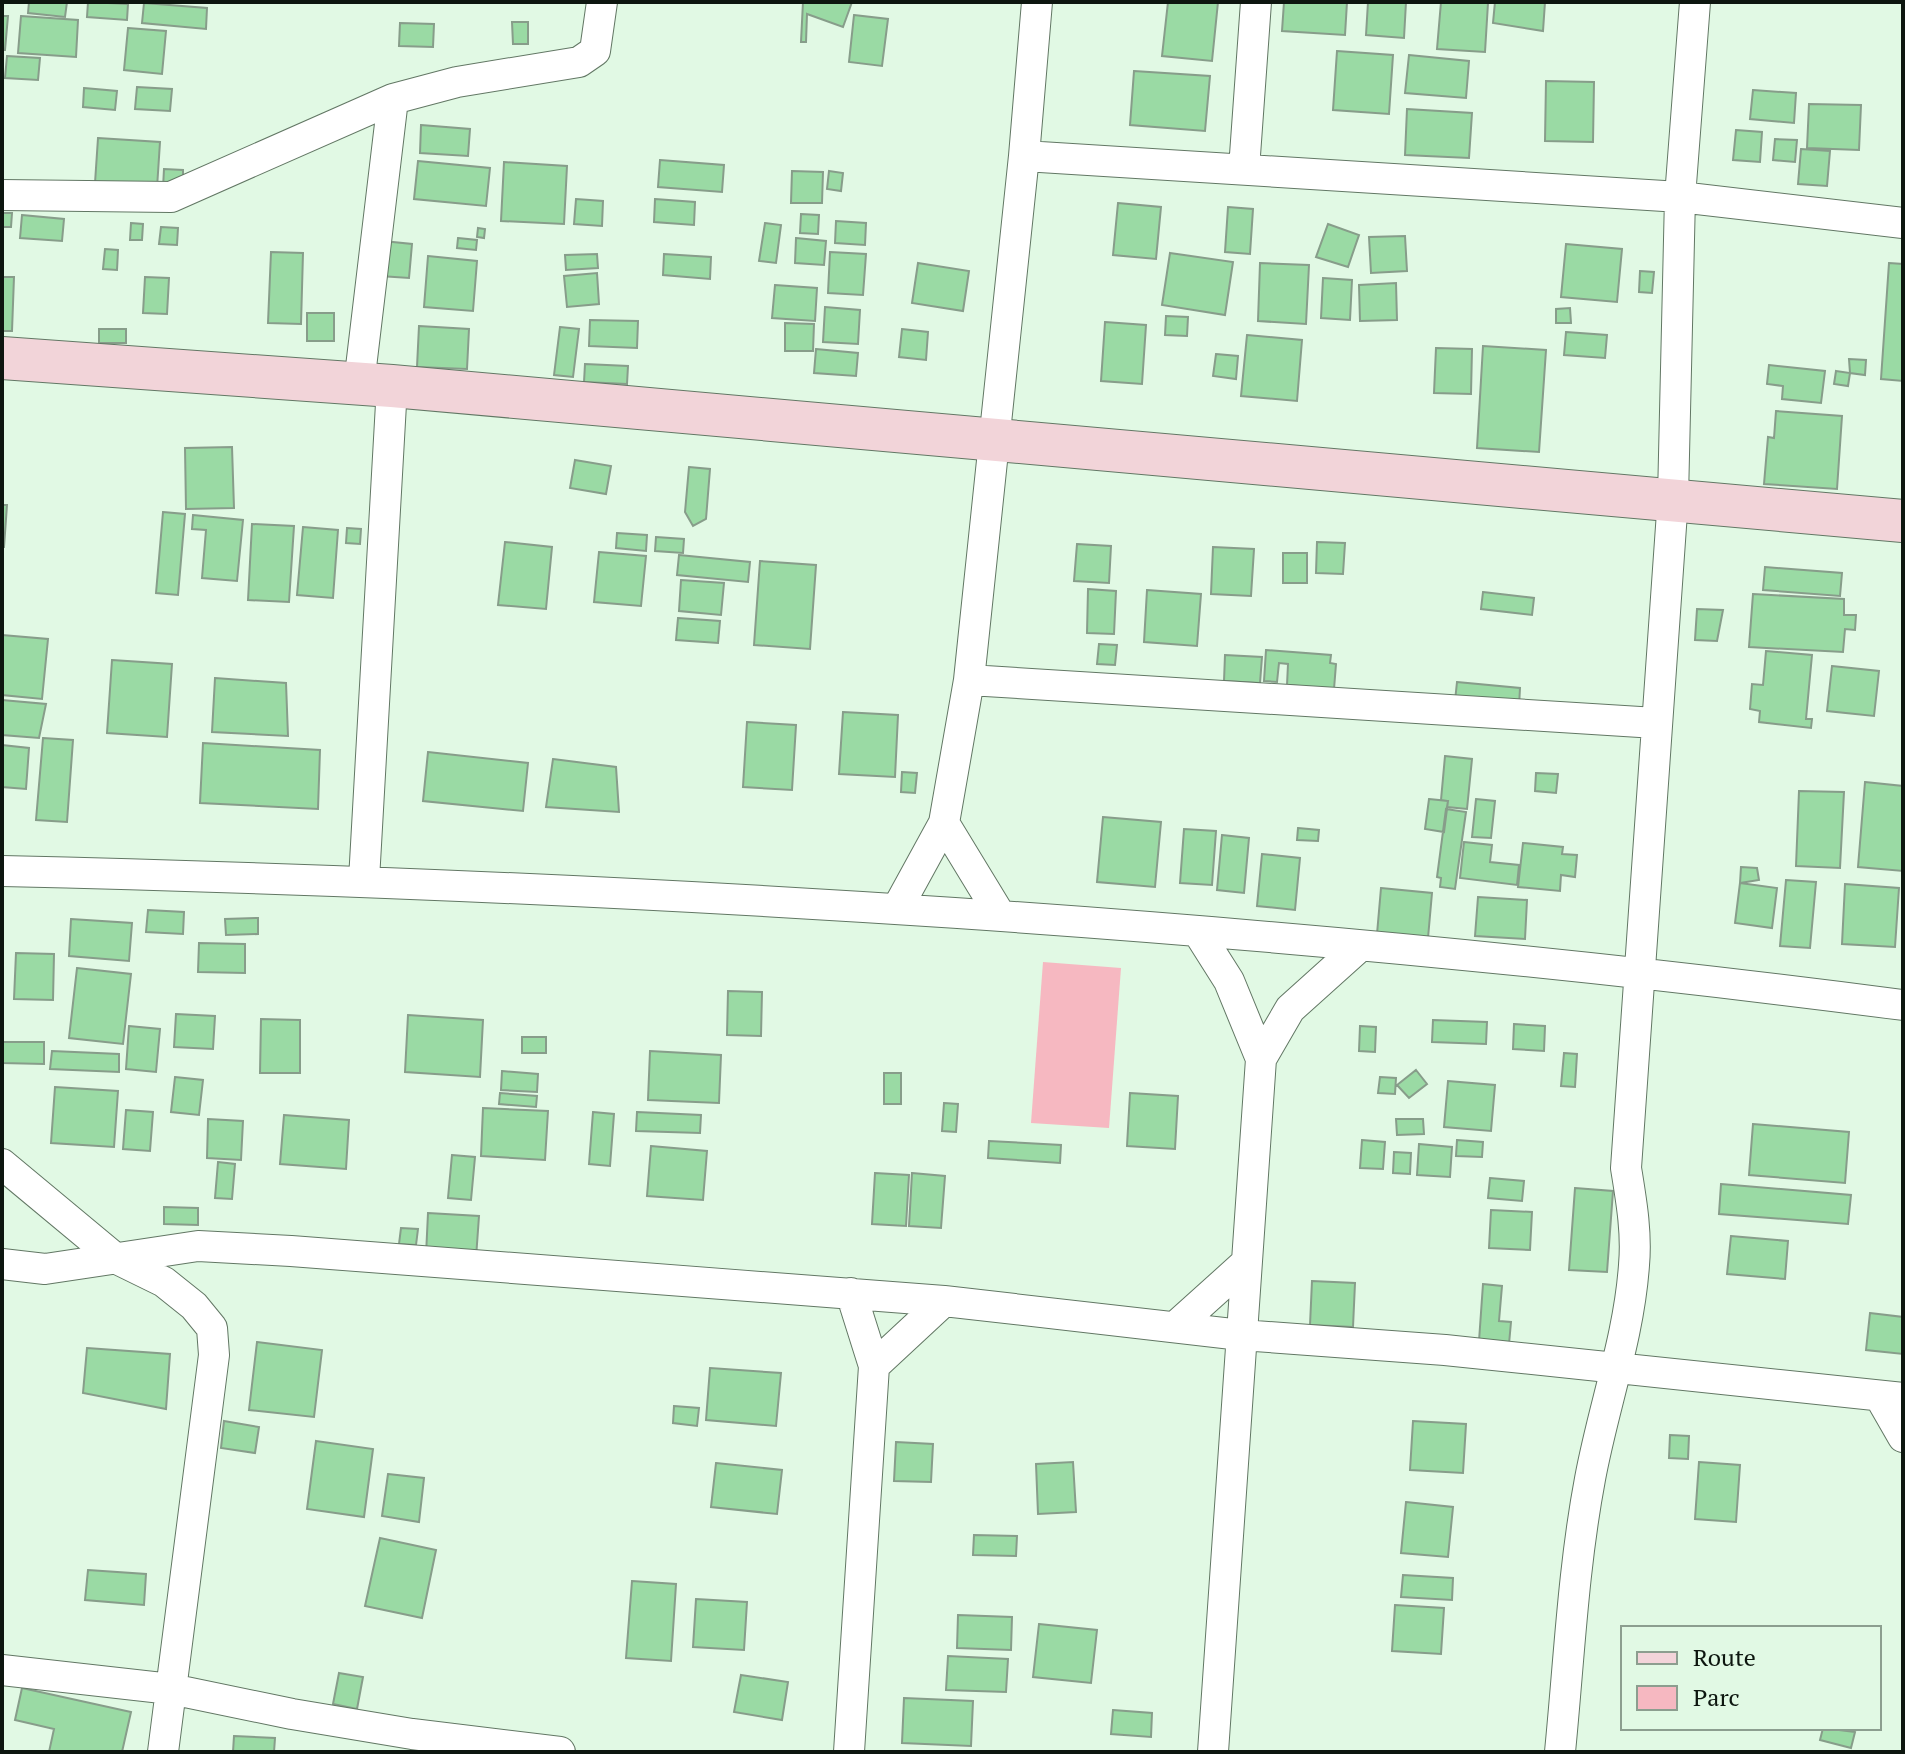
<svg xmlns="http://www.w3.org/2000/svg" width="1905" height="1754" font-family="'PT Serif',serif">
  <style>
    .green { fill: #f6b8c1 }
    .building { fill: #9adaa4; stroke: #879d8a; stroke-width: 2 }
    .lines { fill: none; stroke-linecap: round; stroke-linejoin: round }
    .street-casing { stroke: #627764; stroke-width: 32 }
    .secondary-casing { stroke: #627764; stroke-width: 44 }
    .street { stroke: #fff; stroke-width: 30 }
    .secondary { stroke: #f2d4d9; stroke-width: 42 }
  </style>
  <rect width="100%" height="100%" fill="#e1f9e4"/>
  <path class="green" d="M1043,962L1121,968L1109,1128L1031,1123Z"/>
  <path class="building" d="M29,2H67L65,17L28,13Z
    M88,2L128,4L127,20L87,17Z
    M803,2H852L843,27L807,14L806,42H801Z
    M1168,2H1218L1212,61L1162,56Z
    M1284,2H1347L1345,35L1282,31Z
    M1368,2H1406L1404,38L1366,35Z
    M1441,2L1488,3L1485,52L1437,49Z
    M1495,2H1545L1543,31L1493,23Z
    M144,3L207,8L206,29L142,23Z
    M854,15L888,19L882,66L849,62Z
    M2,16H8L5,50H2Z
    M21,16L78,20L76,57L18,53Z
    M512,22H528V44H513Z
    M400,23L434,24L433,47L399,46Z
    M128,28L166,31L162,74L124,70Z
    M1337,51L1393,55L1389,114L1333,110Z
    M1409,55L1469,61L1466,98L1405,93Z
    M7,56L40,58L38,80L5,78Z
    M1134,71L1210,76L1205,131L1130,125Z
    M1546,81L1594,82L1593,142L1545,141Z
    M137,87L172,89L170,111L135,109Z
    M84,88L117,91L115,110L83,107Z
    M1753,90L1796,93L1794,123L1750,119Z
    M1809,104L1861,105L1859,150L1807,148Z
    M1407,109L1472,113L1469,158L1405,155Z
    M421,125L470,129L468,156L420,153Z
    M1736,130L1762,132L1760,162L1733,160Z
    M98,138L160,142L157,188L95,183Z
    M1775,139L1797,140L1795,162L1773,160Z
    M1801,149L1830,151L1827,186L1798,184Z
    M660,160L724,165L722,192L658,187Z
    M418,161L490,168L486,206L414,199Z
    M504,162L567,166L564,224L501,221Z
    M164,169L183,170V188H163Z
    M792,171L823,172L822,203H791Z
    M829,171L843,173L841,191L827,189Z
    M576,199L603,201L602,226L574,224Z
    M655,199L695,202L694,225L654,222Z
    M1118,203L1161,207L1156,259L1113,255Z
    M1228,207L1253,209L1250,254L1225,252Z
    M2,213H12L11,227H2Z
    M801,214L819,215L818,234L800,233Z
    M22,215L64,219L62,241L20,238Z
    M836,221L866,223L865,245L835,243Z
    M131,223L143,224L142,240H130Z
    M765,223L781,225L776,263L759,261Z
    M1328,224L1359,235L1348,267L1316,257Z
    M161,227L178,228L177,245L159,244Z
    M478,228L485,229L484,238L477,237Z
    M1405,236L1407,271L1371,273L1369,237Z
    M458,238L477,240L476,250L457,248Z
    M796,238L826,241L824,265L795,263Z
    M383,241L412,244L409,278L380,276Z
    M1566,244L1622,249L1617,302L1561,297Z
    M105,249L118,250L117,270L103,269Z
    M271,252L303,253L301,324L268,323Z
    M830,252L866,254L863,295L828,293Z
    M1170,253L1233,262L1225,315L1162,305Z
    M597,254L598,268L566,270L565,255Z
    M664,254L711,257L710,279L663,275Z
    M428,256L477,261L473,311L424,307Z
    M918,263L969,271L963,311L912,303Z
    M1260,263L1309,265L1306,324L1258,321Z
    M1889,263L1903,264V381L1881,379Z
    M1640,271L1654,272L1652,293L1639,292Z
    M597,273L599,304L567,307L564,276Z
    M2,277H14L12,331H2Z
    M145,277L169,278L167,314L143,313Z
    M1323,278L1352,280L1350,320L1321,318Z
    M1396,283L1397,320L1360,321L1359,285Z
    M775,285L817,288L815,321L772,318Z
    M825,307L860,310L858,344L823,342Z
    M1570,308L1571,323H1556V309Z
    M307,313H334V341H307Z
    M1166,316L1188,317L1187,336L1165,335Z
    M590,320L638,321L637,348L589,346Z
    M1105,322L1146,325L1142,384L1101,381Z
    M785,323L814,324L813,351H785Z
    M419,326L469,329L467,369L417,367Z
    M560,327L579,329L573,377L554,375Z
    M99,329H126V343H99Z
    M902,329L928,332L926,360L899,357Z
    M1566,332L1607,335L1605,358L1564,355Z
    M1247,335L1302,340L1297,401L1241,396Z
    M1483,346L1546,350L1539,452L1477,448Z
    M1436,348L1472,349L1471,394L1434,393Z
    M816,349L858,353L856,376L814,373Z
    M1216,354L1238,356L1236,379L1213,376Z
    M1849,359L1866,360L1865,375L1850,373Z
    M585,364L628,366L627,384L584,382Z
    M1769,365L1825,371L1821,403L1782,399L1783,386L1767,384Z
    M1836,371L1850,373L1848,386L1834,384Z
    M1776,411L1842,416L1837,489L1764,484L1768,437L1774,438Z
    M232,447L234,508L186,509L185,448Z
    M575,460L611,466L606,494L570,488Z
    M689,467L710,469L706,519L693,526L685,512Z
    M2,505H7L4,547H2Z
    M163,512L185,514L178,595L156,593Z
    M193,515L243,520L237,581L202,578L206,530L192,529Z
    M252,524L294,526L289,602L248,600Z
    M303,527L338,530L333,598L297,595Z
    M347,528L361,529L360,544L346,543Z
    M617,533L647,535L646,551L616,548Z
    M656,537L684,539L683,553L655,551Z
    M505,542L552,547L546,609L498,605Z
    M1317,542L1345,543L1343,574L1316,573Z
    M1077,544L1111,546L1109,583L1074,581Z
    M1213,547L1254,549L1251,596L1211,594Z
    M599,552L646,556L641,606L594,602Z
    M1283,553H1307V583H1283Z
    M679,555L750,562L748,582L677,575Z
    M760,561L816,565L810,649L754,645Z
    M1765,567L1842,573L1840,596L1763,590Z
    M681,580L724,583L721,615L679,611Z
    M1088,589L1116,591L1114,634L1087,633Z
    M1147,590L1201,594L1197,646L1144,642Z
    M1483,592L1534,598L1532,615L1481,609Z
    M1753,594L1844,599V615H1856L1855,630L1845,629L1843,652L1749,647Z
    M1697,609L1723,610L1717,641L1695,640Z
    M678,618L720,621L718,643L676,640Z
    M2,635L48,639L42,699L2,695Z
    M1099,644L1117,645L1115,665L1097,664Z
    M1266,650L1331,655L1330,663L1336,664L1334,689L1287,685L1288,664L1279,663L1277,682L1264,681Z
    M1766,651L1812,655L1806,719H1812L1811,728L1759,722L1760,711L1750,709L1752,684L1763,685Z
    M1225,655L1262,657L1260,683L1224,681Z
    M112,660L172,664L167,737L107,733Z
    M1832,666L1879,671L1874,716L1827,711Z
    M215,678L286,683L288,736L212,732Z
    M1457,682L1520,688L1519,707L1455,701Z
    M2,700L46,704L39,738L2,735Z
    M843,712L898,715L895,777L839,774Z
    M747,722L796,725L792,790L743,787Z
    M43,738L73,740L67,822L36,820Z
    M203,743L320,750L318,809L200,803Z
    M2,745L29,748L26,789L2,787Z
    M428,752L528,763L523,811L423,801Z
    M1445,756L1472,759L1467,809L1447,807L1448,801L1441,800Z
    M553,759L616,767L619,812L546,807Z
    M902,772L917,773L915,793L901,792Z
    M1536,773L1558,774L1556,793L1535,791Z
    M1865,782L1903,786V871L1858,867Z
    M1799,791L1844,792L1840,868L1796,866Z
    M1429,799L1448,801L1444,832L1425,829Z
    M1476,799L1495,801L1491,838L1472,837Z
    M1446,809L1466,812L1455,889L1440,887L1441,878L1437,877Z
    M1103,817L1161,822L1155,887L1097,882Z
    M1298,828L1319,830L1318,841L1297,840Z
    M1184,829L1216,831L1212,885L1180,883Z
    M1222,835L1249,838L1244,893L1217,890Z
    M1464,842L1492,845L1490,862L1519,865L1517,885L1460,878Z
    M1523,843L1563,847L1562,854L1577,855L1575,877L1561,875L1560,891L1518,887Z
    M1262,854L1300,858L1295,910L1257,906Z
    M1741,867L1757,868L1759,880L1740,883Z
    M1786,880L1816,882L1810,948L1780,946Z
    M1740,883L1777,888L1772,928L1735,923Z
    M1845,884L1899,888L1895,947L1842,944Z
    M1381,888L1432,893L1428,938L1377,934Z
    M1478,897L1527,900L1525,939L1475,936Z
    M148,910L184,912L183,934L146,932Z
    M258,918V934L226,935L225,919Z
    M71,919L132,923L129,961L69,956Z
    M199,943L245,944V973L198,972Z
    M16,953L54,954L53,1000L14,999Z
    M77,968L131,974L123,1044L69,1038Z
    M728,991L762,992L761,1036L727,1035Z
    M176,1014L215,1016L213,1049L174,1047Z
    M408,1015L483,1020L480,1077L405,1072Z
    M261,1019L300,1020V1073H260Z
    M1433,1020L1487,1022L1486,1044L1432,1042Z
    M1514,1024L1545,1026L1544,1051L1513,1049Z
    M129,1026L160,1029L156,1072L126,1069Z
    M1360,1026L1376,1027L1375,1052L1359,1051Z
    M522,1037H546V1053H522Z
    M2,1042H44V1064L2,1063Z
    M52,1051L119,1054V1072L50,1069Z
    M650,1051L721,1055L719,1103L648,1100Z
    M1564,1053L1577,1054L1575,1087L1561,1086Z
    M1416,1070L1427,1084L1409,1098L1397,1085Z
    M502,1071L538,1074L537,1092L501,1090Z
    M884,1073H901V1104H884Z
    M175,1077L203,1080L199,1115L171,1112Z
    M1380,1077L1396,1078L1395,1094L1378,1093Z
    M1448,1081L1495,1085L1491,1131L1444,1127Z
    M55,1087L118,1091L114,1147L51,1143Z
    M500,1093L537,1096L536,1107L499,1104Z
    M1130,1093L1178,1096L1175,1149L1127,1146Z
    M944,1103L958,1104L956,1132L942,1131Z
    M483,1108L548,1111L545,1160L481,1156Z
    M126,1110L153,1112L150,1151L123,1149Z
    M593,1112L614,1114L610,1166L589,1164Z
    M637,1112L701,1115L700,1133L636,1131Z
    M284,1115L349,1120L346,1169L280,1164Z
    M208,1119L243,1121L241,1160L207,1158Z
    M1396,1119H1423L1424,1134L1397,1135Z
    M1753,1124L1849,1132L1845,1183L1749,1175Z
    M1362,1140L1385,1142L1383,1169L1360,1168Z
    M1457,1140L1483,1142L1482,1157L1456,1156Z
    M989,1141L1061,1145L1060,1163L988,1158Z
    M1419,1144L1452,1147L1450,1177L1417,1175Z
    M651,1146L707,1151L703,1200L647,1196Z
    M1394,1152L1411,1153L1410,1174L1393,1173Z
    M452,1155L475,1157L471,1200L448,1198Z
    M218,1162L235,1164L232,1199L215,1198Z
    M875,1173L909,1175L906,1226L872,1224Z
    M912,1173L945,1176L941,1228L909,1226Z
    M1490,1178L1524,1181L1522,1201L1488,1198Z
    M1721,1184L1851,1195L1848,1224L1719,1214Z
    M1575,1188L1613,1191L1607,1272L1569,1270Z
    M164,1207L198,1208V1225L164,1224Z
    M1491,1210L1532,1212L1530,1250L1489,1248Z
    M428,1213L479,1216L476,1258L426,1255Z
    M401,1228L418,1229L416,1245L399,1244Z
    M1731,1236L1788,1241L1785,1279L1727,1274Z
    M1312,1281L1355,1283L1353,1327L1310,1325Z
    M1483,1284L1502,1286L1499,1321L1511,1322L1509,1344L1479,1341Z
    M1870,1313L1903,1317V1354L1866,1350Z
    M257,1342L322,1350L314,1417L249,1410Z
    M87,1348L170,1354L166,1409L83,1393Z
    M710,1368L781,1373L776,1426L706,1420Z
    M674,1406L699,1408L697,1426L673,1423Z
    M224,1421L259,1427L255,1453L221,1448Z
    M1413,1421L1466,1424L1463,1473L1410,1470Z
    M1670,1435L1689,1436L1688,1459L1669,1458Z
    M316,1441L373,1449L364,1517L307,1509Z
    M896,1442L933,1444L931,1482L894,1481Z
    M1073,1462L1076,1512L1038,1514L1036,1464Z
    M1699,1462L1740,1465L1736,1522L1695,1519Z
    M716,1463L782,1470L777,1514L711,1507Z
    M388,1474L424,1478L419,1522L382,1516Z
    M1406,1502L1453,1507L1448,1557L1401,1553Z
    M974,1535L1017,1536L1016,1556L973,1555Z
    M380,1538L436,1550L422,1618L365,1606Z
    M88,1570L146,1574L144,1605L85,1600Z
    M1403,1575L1453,1578L1452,1600L1401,1597Z
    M632,1581L676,1584L671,1661L626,1658Z
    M696,1599L747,1602L744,1650L693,1647Z
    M1395,1605L1444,1608L1441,1654L1392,1651Z
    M958,1615L1012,1617L1011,1650L957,1648Z
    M1039,1624L1097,1630L1091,1683L1033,1677Z
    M948,1656L1008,1659L1006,1692L946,1690Z
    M339,1673L363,1677L357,1709L333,1704Z
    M741,1675L788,1682L782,1720L734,1712Z
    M22,1688L131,1712L122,1752H49L54,1729L15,1720Z
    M904,1698L973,1701L971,1746L902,1743Z
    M1113,1710L1152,1713L1151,1737L1111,1734Z
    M1823,1728L1855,1732L1851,1748L1820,1740Z
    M234,1736L275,1738L274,1752H233Z"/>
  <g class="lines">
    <g class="street-casing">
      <path id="street" d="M1024,156L1680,197L1903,223
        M1244,169L1256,2
        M2,195L171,197L393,99
        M359,384L393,99L457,82L579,62L595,51L602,2
        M969,680L1656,723
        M944,823L1000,915
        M2,871C638,886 1272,923 1903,1005
        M364,880L392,386
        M898,907L944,823L969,680L1024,156L1037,2
        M1198,932L1229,981L1261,1059
        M2,1164L115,1258L164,1282L194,1306L212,1328L214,1355L163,1752
        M2,1264L45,1269L198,1246L291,1251L944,1301L1241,1335L1445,1350L1903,1398
        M1175,1327L1246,1263
        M874,1366L944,1301
        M1880,1397L1903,1437
        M2,1670L171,1689L292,1714L412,1734L560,1752
        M849,1752L874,1366L851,1293
        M1213,1752L1261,1059L1290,1009L1360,946
        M1560,1752C1569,1661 1573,1569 1590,1479C1603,1408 1629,1338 1634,1265C1637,1232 1631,1199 1626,1168L1673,498L1680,197L1695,2"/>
    </g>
    <g class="secondary-casing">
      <path id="secondary" d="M2,358L392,386L1903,521"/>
    </g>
    <use href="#street" class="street"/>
    <use href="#secondary" class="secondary"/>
  </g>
  <rect width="1905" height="1754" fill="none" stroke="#0d160f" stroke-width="8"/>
  <rect x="1621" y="1626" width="260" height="104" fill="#e1f9e4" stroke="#8c9e8f" stroke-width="2"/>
  <rect x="1637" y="1652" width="40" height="12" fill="#f2d4d9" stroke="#8c9e8f" stroke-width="2"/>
  <text x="1693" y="1666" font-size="24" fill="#0d160f">Route</text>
  <rect x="1637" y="1686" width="40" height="24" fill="#f6b8c1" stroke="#8c9e8f" stroke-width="2"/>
  <text x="1693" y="1706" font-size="24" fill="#0d160f">Parc</text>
</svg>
